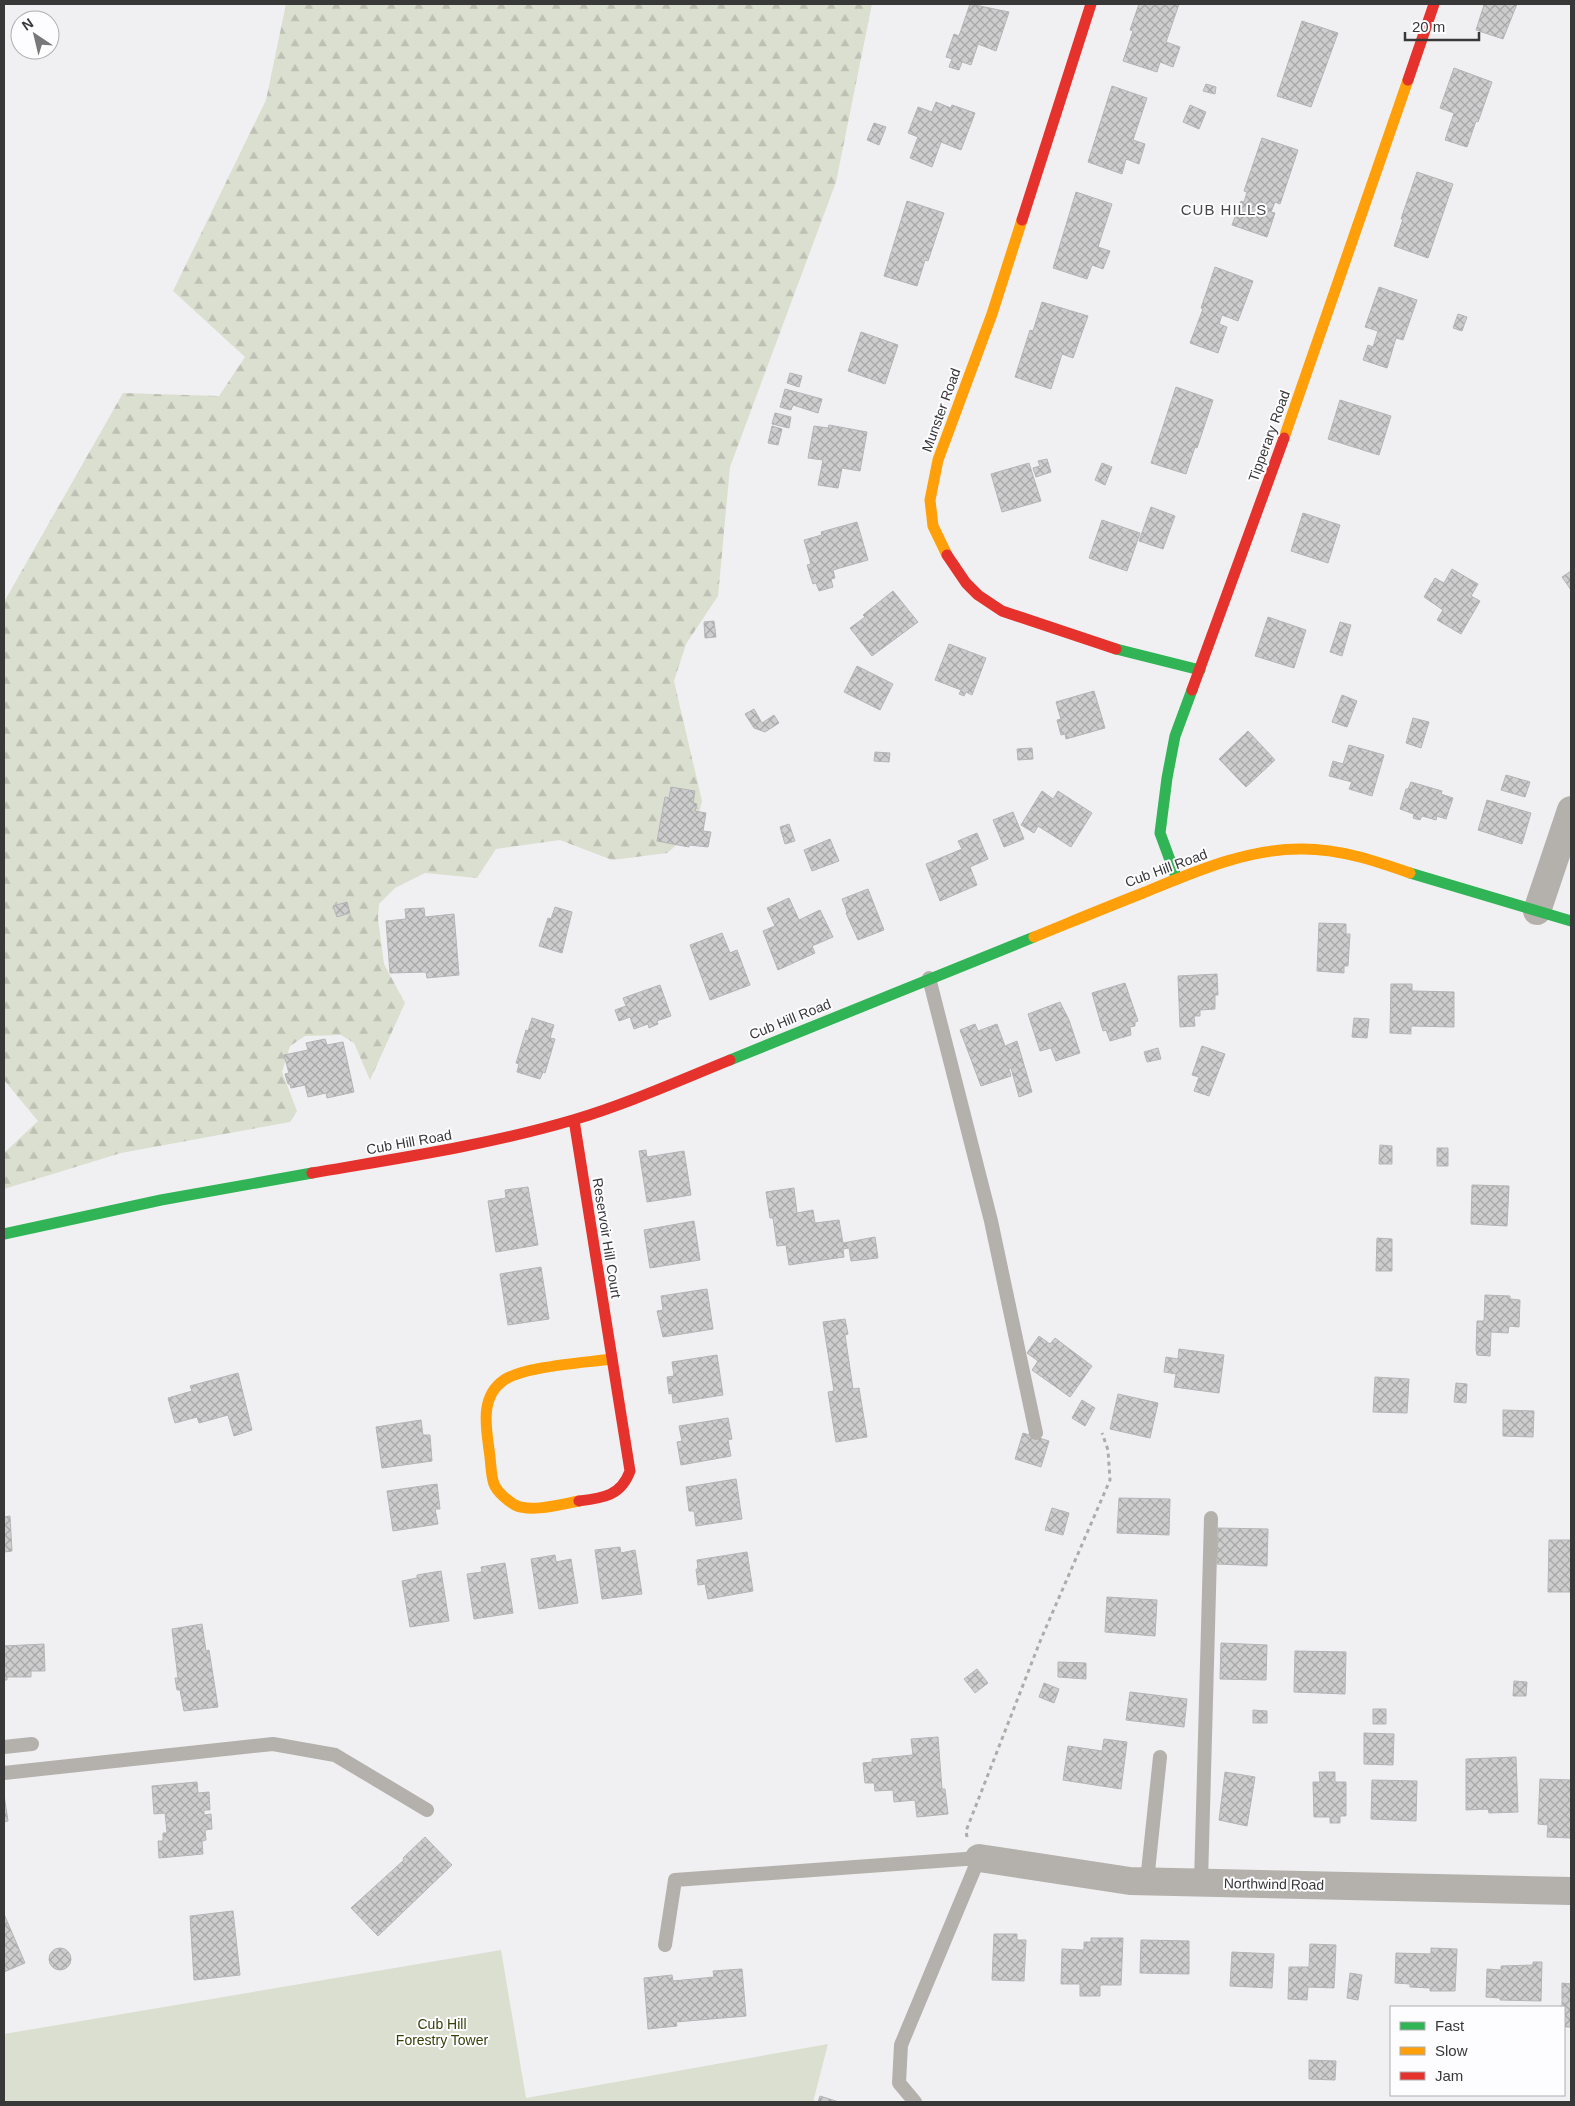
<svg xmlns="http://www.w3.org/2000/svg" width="1575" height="2106" font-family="Helvetica,sans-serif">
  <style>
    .green { fill: #dbdfcf }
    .forest { fill: url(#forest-firs) }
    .building { fill: url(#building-cross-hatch); stroke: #b5b5b7 }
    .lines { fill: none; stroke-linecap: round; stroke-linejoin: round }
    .path { stroke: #aeaca9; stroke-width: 3; stroke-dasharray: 4 4; stroke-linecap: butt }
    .lane { stroke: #b4b1ac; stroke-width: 14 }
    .street { stroke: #b4b1ac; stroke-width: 28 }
    .fast { stroke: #30b455; stroke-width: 11 }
    .slow { stroke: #ff9f0a; stroke-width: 11 }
    .jam { stroke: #e5322d; stroke-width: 11 }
    .labels { text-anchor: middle; stroke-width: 4; stroke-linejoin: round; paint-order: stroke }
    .street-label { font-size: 14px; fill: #383839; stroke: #fdfcff }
    .park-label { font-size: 14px; fill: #384008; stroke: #fdfcff }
    .neighbourhood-label { font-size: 15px; letter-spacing: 1px; fill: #47474a; stroke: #fdfcff }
  </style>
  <defs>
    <pattern id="forest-firs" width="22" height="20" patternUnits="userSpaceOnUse" patternTransform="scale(1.25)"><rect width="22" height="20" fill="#dbdfcf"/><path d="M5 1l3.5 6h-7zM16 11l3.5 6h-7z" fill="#bdc0b2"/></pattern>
    <pattern id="building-cross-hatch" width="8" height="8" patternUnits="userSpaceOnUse" patternTransform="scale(1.25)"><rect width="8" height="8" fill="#cdcdce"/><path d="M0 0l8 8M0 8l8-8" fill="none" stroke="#a7a7a8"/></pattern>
  </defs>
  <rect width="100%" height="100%" fill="#f0f0f2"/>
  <path class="green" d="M501,1950L526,2098L828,2044L813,2102H4V2034Z"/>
  <path class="forest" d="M286,4H872L836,182L730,467L718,596L686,644L674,681L702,801L695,830L667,853L612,860L560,840L496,849L477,878L425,873L395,888L379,904L378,919L384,964L405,1003L370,1080L354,1043L341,1035L305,1036L290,1046L282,1072L297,1111L290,1122L121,1153L4,1189V1153L38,1121L4,1080V602L123,393L219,396L245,357L173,291L266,100Z"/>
  <path class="building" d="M970,4L1009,12L996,51L978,44L971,65L962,62L959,70L949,67L952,59L946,57L954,34L959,36Z
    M1139,4H1179L1166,42L1180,47L1173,67L1160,62L1157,72L1123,61L1133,31L1130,30Z
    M1480,4H1517L1503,39L1476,30L1484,5Z
    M1302,21L1338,33L1311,107L1277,96Z
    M1454,68L1492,82L1478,122L1476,121L1467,147L1445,140L1454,113L1440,108Z
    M1206,84L1216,87L1215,94L1203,91Z
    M1112,86L1147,98L1133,140L1145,144L1139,164L1126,159L1122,174L1088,162Z
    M936,102L951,108L952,105L975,113L961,150L941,142L932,167L910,158L918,137L908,133L918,107L932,112Z
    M1190,105L1206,112L1199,129L1183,122Z
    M874,123L886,127L879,145L867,140Z
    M1262,138L1298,150L1280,204L1275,202L1271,212L1275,213L1267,237L1232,225L1241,201L1244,202L1247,192L1244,191Z
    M1417,172L1453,184L1428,258L1394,246L1403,219H1401Z
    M1076,192L1112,204L1098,247L1110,251L1103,269L1092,265L1087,279L1053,268Z
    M907,201L944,213L928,261L925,260L917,286L884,276Z
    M1215,267L1253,281L1238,321L1222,315L1219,324L1227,327L1218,353L1190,343L1203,309L1201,308Z
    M1379,287L1417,300L1403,340L1396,338L1387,368L1363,360L1368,345L1373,347L1378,331L1365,327Z
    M1042,302L1088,316L1073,358L1062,354L1051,389L1015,377L1030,330L1033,331Z
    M1458,314L1467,317L1462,331L1453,328Z
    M861,332L898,345L885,384L848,371Z
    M790,373L802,376L799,387L787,383Z
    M1176,387L1213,400L1197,448L1195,447L1186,474L1151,463Z
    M785,389L822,399L818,413L793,405L791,410L780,407Z
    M1340,400L1391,416L1379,455L1328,439Z
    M775,413L791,417L789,428L772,424Z
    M829,425L867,432L860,471L842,468L838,488L818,485L823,460L808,458L814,426L828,428Z
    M772,426L782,429L778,445L768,443Z
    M1047,459L1051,472L1036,477L1033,468L1040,466L1038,461Z
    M1029,463L1041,501L1002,512L991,474Z
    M1102,463L1112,467L1105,485L1095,480Z
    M1151,507L1175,516L1163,549L1139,541Z
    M1303,513L1340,525L1328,563L1291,551Z
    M1102,520L1140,533L1127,571L1089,558Z
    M857,522L868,560L833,570L835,578L831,579L833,587L819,591L816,583L813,584L807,565L811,564L804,540L822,535L821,532Z
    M1452,569L1478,584L1471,596L1480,601L1461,634L1437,620L1443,610L1424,597L1435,578L1444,583Z
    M1571,571V590L1562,577Z
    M893,591L918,622L872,656L850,628L865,617L863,615Z
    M1268,617L1306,630L1294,668L1255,656Z
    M714,621L716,637L705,638L704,622Z
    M1340,622L1351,625L1342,656L1330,652Z
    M949,644L986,658L972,695L966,692L964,696L959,694L961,690L935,680Z
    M857,666L893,684L880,710L844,692Z
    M1094,691L1105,728L1066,739L1065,734L1061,735L1057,720L1061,719L1056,702Z
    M1342,695L1357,701L1347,727L1332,722Z
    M754,709L762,723L774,715L779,723L765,732L754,728L745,714Z
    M1413,718L1429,722L1421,748L1406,743Z
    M1248,731L1275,760L1246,787L1219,759Z
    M1349,745L1384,755L1372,796L1349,789L1352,782L1329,776L1333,761L1343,764Z
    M1032,748L1033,759L1018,760L1017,749Z
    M875,752L890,753L889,762L874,761Z
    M1506,775L1530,782L1525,797L1501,790Z
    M1411,782L1442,791L1441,794L1453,798L1446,819L1437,816L1436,820L1422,816L1420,820L1413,818L1414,814L1400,809L1406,789H1408Z
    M671,787L695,791L693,803L697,804L695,811L706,813L703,831L711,832L708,847L689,845V847L657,841L665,797L669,798Z
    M1042,791L1053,799L1058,791L1092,813L1071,847L1038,826L1034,833L1021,825Z
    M1487,800L1531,813L1522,844L1478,830Z
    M1013,812L1024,839L1004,847L993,820Z
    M789,824L795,841L785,844L780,827Z
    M977,833L988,859L970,867L977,885L940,901L926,864L962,849L958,841Z
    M830,839L839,861L812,871L804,850Z
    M868,889L884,930L858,940L846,913L847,912L842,899Z
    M789,898L799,920L820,910L833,937L812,946L815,953L778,970L763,931L775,926L767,908Z
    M347,902L350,913L337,917L333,906Z
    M555,907L572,912L562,953L539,946L548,918L551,919Z
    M424,908L425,917L454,914L459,975L427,978L426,972L390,973L386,921L406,919L405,909Z
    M1319,923L1346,924V934H1350L1348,966H1344V973L1317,971Z
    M722,933L730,953L737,950L750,985L710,1000L690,945Z
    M1217,974L1218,995H1215V1009L1200,1010V1016H1194L1195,1026L1180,1027L1178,976Z
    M1125,983L1138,1021L1135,1022V1026L1130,1027L1131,1035L1110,1041L1106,1030L1103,1031L1092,993Z
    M1391,984H1412V991L1454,992V1027L1411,1026V1034L1390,1033Z
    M660,985L671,1016L657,1021L658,1024L649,1028L648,1024L634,1029L630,1017L619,1021L615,1010L626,1006L623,998Z
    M1060,1002L1069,1020L1080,1053L1056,1061L1051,1048L1040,1051L1028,1014Z
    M532,1018L554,1025L550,1038L555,1039L545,1073L543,1072L540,1079L517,1072L519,1064L516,1063L526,1030L528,1031Z
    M1354,1018L1369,1019L1367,1038L1352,1037Z
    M975,1024L978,1031L997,1024L1005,1046L1017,1041L1032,1092L1019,1097L1011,1068L1009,1069L1011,1076L981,1086L960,1030Z
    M325,1039L327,1045L343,1042L354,1092L327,1098L326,1093L308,1097L305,1085L291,1088L290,1084H288L285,1074L289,1073L284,1055L308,1050L306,1043Z
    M1202,1046L1225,1054L1209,1096L1194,1091L1199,1077L1192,1075Z
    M1158,1048L1161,1059L1147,1062L1144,1052Z
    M1380,1145L1392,1146V1164H1379Z
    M1437,1148H1448V1166H1437Z
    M646,1150L647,1157L684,1151L691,1195L647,1202L639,1151Z
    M1472,1185L1509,1186L1507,1226L1471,1224Z
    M528,1187L538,1245L496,1252L488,1201L506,1198L505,1190Z
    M794,1188L797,1213L813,1210L815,1223L839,1220L843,1243L875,1237L878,1258L851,1261L849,1248L843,1249L844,1257L789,1265L786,1245L777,1246L773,1218H770L766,1192Z
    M694,1221L700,1260L650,1268L644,1230Z
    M1377,1238L1392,1239V1271H1376Z
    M541,1267L549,1319L508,1325L500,1274Z
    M707,1289L713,1329L663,1337L657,1311L663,1310L661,1296Z
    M1485,1295L1510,1296V1299L1520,1300L1519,1327L1509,1326L1508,1333L1491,1332L1490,1356L1477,1355L1476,1350L1477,1321H1484Z
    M845,1319L848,1334L845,1335L853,1389L859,1388L867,1437L836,1442L828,1392L834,1391L823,1322Z
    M1039,1336L1050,1344L1055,1338L1092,1366L1070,1397L1032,1370L1038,1361L1027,1353Z
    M1179,1349L1224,1355L1219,1393L1174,1387L1176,1374L1164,1372L1166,1357L1178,1359Z
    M717,1355L723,1395L673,1403L672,1393L669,1394L667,1377L674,1376L672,1362Z
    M238,1373L252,1430L234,1436L228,1415L199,1423L197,1417L175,1423L168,1398L192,1391L190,1386Z
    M1375,1377L1409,1379L1407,1413L1373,1412Z
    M1456,1383L1467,1384L1466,1403L1454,1402Z
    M1118,1394L1158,1403L1150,1438L1110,1429Z
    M1082,1400L1095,1408L1085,1426L1072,1418Z
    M1503,1410L1534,1411L1533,1437L1503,1436Z
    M728,1418L732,1439L728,1440L731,1456L681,1465L677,1442L682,1441L679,1426Z
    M421,1420L423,1435H430L432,1461L382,1468L376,1427Z
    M1023,1433L1049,1441L1041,1467L1015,1459Z
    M736,1479L742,1519L696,1526L694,1511H689L686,1487Z
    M437,1484L440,1509H435L438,1524L393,1531L387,1491Z
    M1119,1498L1170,1499L1169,1535L1117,1533Z
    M1052,1508L1069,1513L1063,1535L1045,1530Z
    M10,1516L12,1551L4,1552V1517Z
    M1218,1528L1268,1529L1267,1566L1217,1564Z
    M1549,1540H1571V1592H1548Z
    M620,1547L621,1553L635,1550L642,1594L602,1599L595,1550Z
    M747,1552L753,1591L708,1599L705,1584L698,1585L696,1569H698L697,1560Z
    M555,1555L556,1562L571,1559L578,1603L539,1609L531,1559Z
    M505,1563L513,1613L474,1619L467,1574L482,1572L481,1567Z
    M441,1571L449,1621L410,1627L402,1581L417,1578V1575Z
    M1107,1597L1157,1600L1155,1636L1105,1632Z
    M202,1624L206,1651L209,1650L218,1707L184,1711L180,1690H177L175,1678H178L172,1629Z
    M1221,1643L1267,1645L1266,1680L1220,1679Z
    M44,1644L45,1671H31V1677H7V1680H4V1646Z
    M1295,1651L1346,1652L1345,1694L1294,1692Z
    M1058,1662L1086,1663V1679L1058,1677Z
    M977,1669L988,1683L975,1693L964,1679Z
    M1514,1681L1527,1682L1526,1696H1513Z
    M1044,1683L1059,1689L1054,1703L1039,1697Z
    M1130,1692L1187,1699L1184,1727L1126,1720Z
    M1373,1709H1386V1724H1373Z
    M1253,1710L1267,1711V1723H1253Z
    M1364,1733L1394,1734L1393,1765L1364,1764Z
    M938,1737L942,1789H945L948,1814L917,1817L915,1800L894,1802L893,1790L875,1791L874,1783H865L863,1763L872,1762V1759L913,1755L911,1739Z
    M1104,1739L1127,1742L1121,1789L1063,1780L1068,1746L1102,1751Z
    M1516,1757L1518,1812L1489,1813L1488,1809L1466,1810V1759Z
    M1225,1772L1255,1777L1247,1826L1219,1820Z
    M1319,1772H1335V1782H1346V1816H1340V1823H1330V1817H1314L1313,1782H1320Z
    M1540,1779L1571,1780V1838L1547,1837L1548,1825L1538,1824Z
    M1372,1780L1417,1781L1416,1821L1371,1819Z
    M197,1782L198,1793L209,1792L210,1810H204V1815L211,1814L212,1829L205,1830L206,1840L202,1841L203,1854L159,1858L158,1841H163V1833H167L165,1813L154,1814L152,1786Z
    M4,1795L8,1821L4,1822Z
    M425,1837L452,1865L378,1936L351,1908L404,1860L403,1858Z
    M233,1911L240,1975L194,1980L190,1916Z
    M4,1914L25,1963L4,1972Z
    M994,1934H1017V1940H1026L1024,1981L992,1980Z
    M1091,1938H1123L1121,1985H1100V1996H1080V1984H1061L1062,1949L1084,1950V1942H1091Z
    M1141,1940L1189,1941V1974L1140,1973Z
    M1310,1944L1336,1945L1334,1988L1308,1987L1307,2000L1288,1999L1289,1967H1309Z
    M49 1959a11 11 0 1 1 22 0a11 11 0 1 1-22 0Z
    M1431,1948L1457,1949L1455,1991H1430V1988L1410,1987V1984L1395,1983L1396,1953L1431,1954Z
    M1232,1952L1274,1954L1272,1988L1230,1986Z
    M1533,1962H1542L1541,2001L1500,2000V1998L1486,1997L1487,1969L1501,1970V1966L1533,1965Z
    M742,1969L746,2016L676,2022L677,2026L648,2029L644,1978L672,1975L673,1981L714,1977L713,1971Z
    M1350,1973L1362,1975L1358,2000L1347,1998Z
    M1562,1983L1571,1984V2027H1564V2007H1562Z
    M1309,2060L1336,2061L1335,2080L1309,2079Z
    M820,2096L839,2102H818Z"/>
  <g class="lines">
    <path class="path" d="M967,1837L966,1831L1041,1639L1110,1480L1108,1450L1102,1433"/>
    <path class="lane" d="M929,978L991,1221L1036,1433
      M4,1747L32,1744
      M4,1773L273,1744L335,1755L427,1810
      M1147,1881L1160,1757
      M1201,1882L1211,1518
      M665,1945L675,1880L979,1858L901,2045L899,2083L915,2102"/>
    <path class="street" d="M1537,911L1571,810
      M979,1858L1130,1881L1571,1891"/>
    <path class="fast" d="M1116,649L1200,670
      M1410,873L1571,921
      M1177,879L1160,833L1167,778L1175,736L1192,690
      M730,1060L1034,937
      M4,1234L161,1200L312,1173"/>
    <path class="slow" d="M1284,438L1408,80
      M947,555L933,526L930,500L938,460L992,314L1022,220
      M1034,937C1071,922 1107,907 1143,893C1194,872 1248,848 1303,849C1340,849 1376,861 1410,873
      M579,1501C562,1504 531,1513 515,1505C508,1501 497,1492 494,1484C491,1476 491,1465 490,1457C487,1431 478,1398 504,1380C526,1366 584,1363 612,1359"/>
    <path class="jam" d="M1408,80L1434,4
      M1022,220L1091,4
      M947,555L966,583L978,595L1002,611L1116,649
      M1192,690L1284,438
      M574,1120L630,1471C621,1496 603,1498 579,1501
      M312,1173C400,1158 488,1145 573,1120C627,1104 678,1081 730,1060"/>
  </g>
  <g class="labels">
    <g class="street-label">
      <text transform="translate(941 410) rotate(-70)" y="5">Munster Road</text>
      <text transform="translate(1269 436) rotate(-70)" y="5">Tipperary Road</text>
      <text transform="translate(1166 868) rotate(-20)" y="5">Cub Hill Road</text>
      <text transform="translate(790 1019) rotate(-22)" y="5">Cub Hill Road</text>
      <text transform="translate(409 1142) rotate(-10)" y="5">Cub Hill Road</text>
      <text transform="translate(607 1238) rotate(81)" y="5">Reservoir Hill Court</text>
      <text transform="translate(1274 1884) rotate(1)" y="5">Northwind Road</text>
    </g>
    <g class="park-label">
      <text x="442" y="2029">Cub Hill<tspan x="442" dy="16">Forestry Tower</tspan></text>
    </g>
    <g class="neighbourhood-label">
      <text x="1224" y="215">CUB HILLS</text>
    </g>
  </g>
  <rect width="1575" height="2106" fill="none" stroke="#383839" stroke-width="10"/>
  <rect x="1390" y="2006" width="175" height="90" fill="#fdfcff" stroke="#aeaeb0"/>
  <rect x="1400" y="2022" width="25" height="8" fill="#30b455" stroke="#aeaeb0"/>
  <text x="1435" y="2031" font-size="15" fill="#383839">Fast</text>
  <rect x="1400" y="2047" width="25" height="8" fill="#ff9f0a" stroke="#aeaeb0"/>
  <text x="1435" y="2056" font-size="15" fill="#383839">Slow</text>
  <rect x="1400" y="2072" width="25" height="8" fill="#e5322d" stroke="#aeaeb0"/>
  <text x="1435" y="2081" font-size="15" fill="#383839">Jam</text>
  <g transform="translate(35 35) rotate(325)"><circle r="24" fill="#fdfcff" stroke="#aeaeb0"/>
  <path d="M0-4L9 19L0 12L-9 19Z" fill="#78787a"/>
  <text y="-8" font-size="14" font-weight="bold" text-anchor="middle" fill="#383839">N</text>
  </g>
  <path d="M1405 32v8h74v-8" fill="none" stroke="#383839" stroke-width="2.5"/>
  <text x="1412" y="32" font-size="15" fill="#383839" stroke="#fdfcff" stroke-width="4" paint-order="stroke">20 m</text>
</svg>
